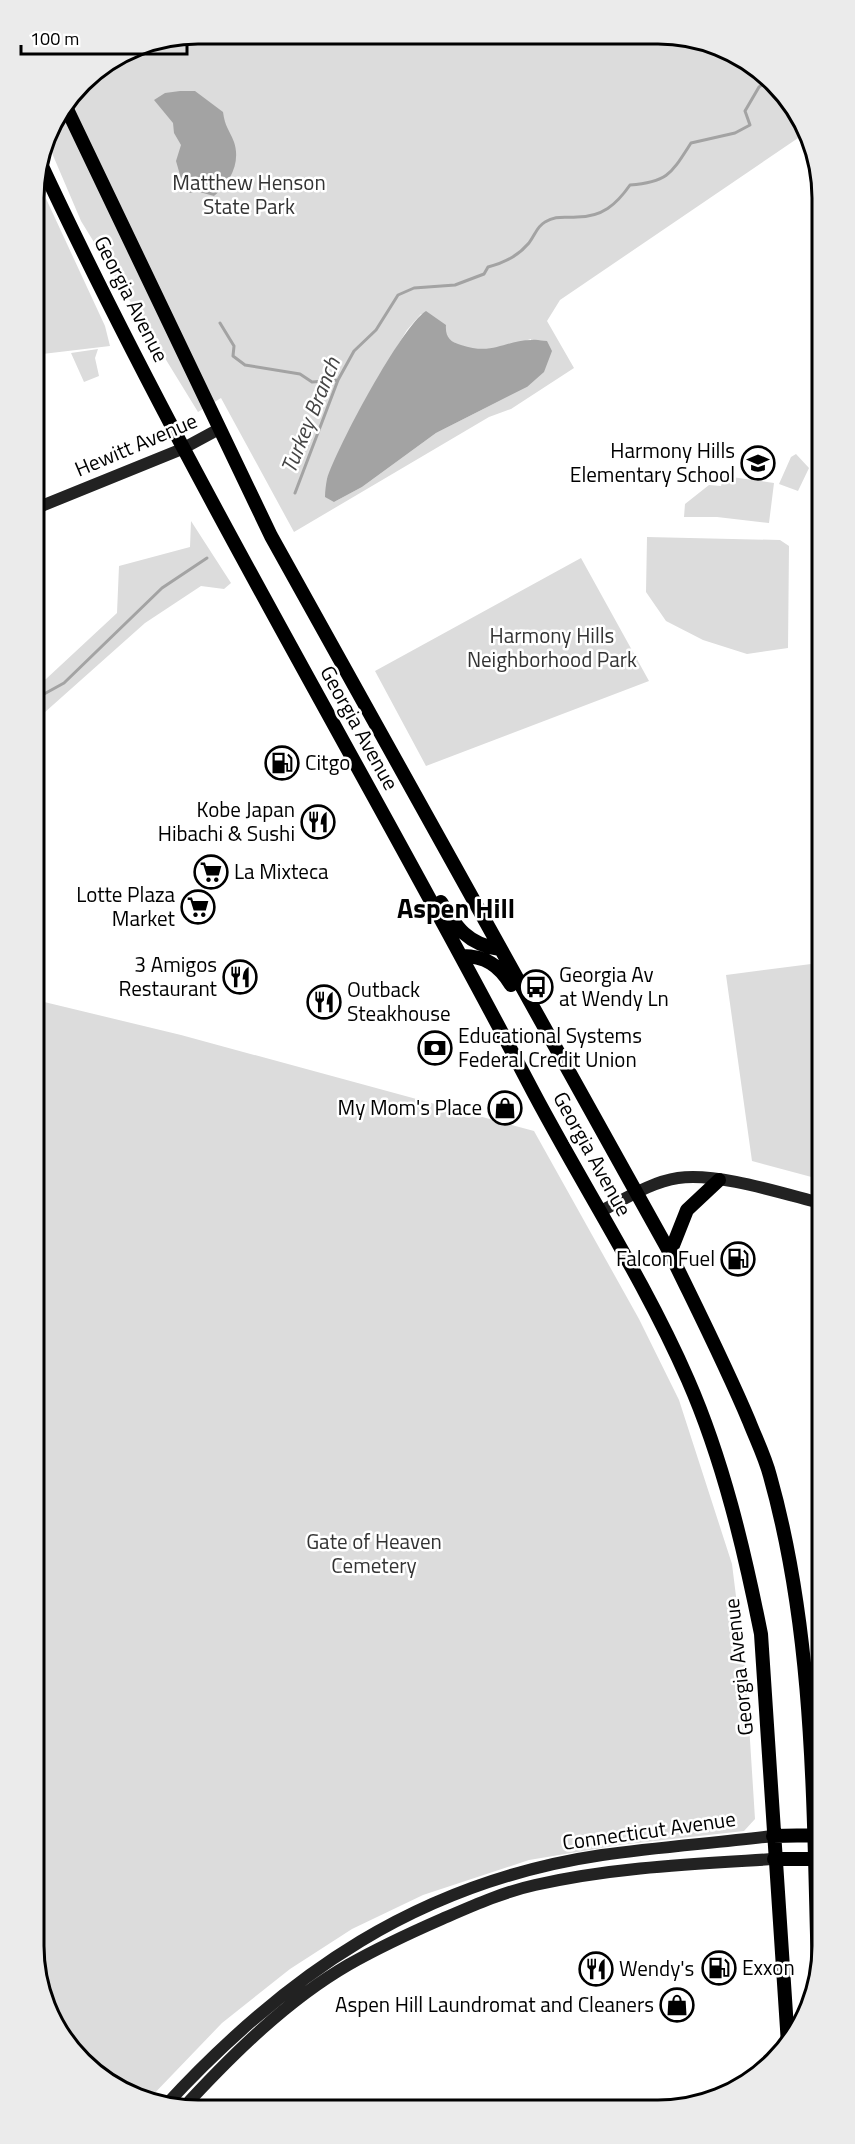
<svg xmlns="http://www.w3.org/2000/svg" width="855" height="2144" font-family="'Titillium Web',sans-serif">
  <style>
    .green { fill: #dcdcdc; fill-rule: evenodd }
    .water { fill: #a3a3a3 }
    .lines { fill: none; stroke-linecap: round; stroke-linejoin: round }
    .stream { stroke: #a3a3a3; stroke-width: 3 }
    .secondary { stroke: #222; stroke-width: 12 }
    .primary { stroke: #000; stroke-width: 14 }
    .labels { text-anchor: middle; stroke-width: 5; stroke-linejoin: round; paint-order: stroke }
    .park-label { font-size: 21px; fill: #333; stroke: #fff }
    .street-label { font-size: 21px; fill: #000; stroke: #fff }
    .poi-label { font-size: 21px; fill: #000; stroke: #fff; text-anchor: end }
    .water-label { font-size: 22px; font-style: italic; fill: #444; stroke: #fff }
    .district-label { font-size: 27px; font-weight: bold; fill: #000; stroke: #fff }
    .rim { fill: none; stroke: #000; stroke-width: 3 }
  </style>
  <rect width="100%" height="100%" fill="#fff"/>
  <path class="green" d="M197,33H228L262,40L276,33L690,36L774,81L804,134L560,300L547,321L574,368L511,409L489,417L294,532L221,398L198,412L81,221L46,139L50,125L89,74L135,45ZM421,314C430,321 446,338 453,342C477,357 507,346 531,339L527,387L436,433L362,487L334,502L365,400L407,330Z
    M36,177L105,326L110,346L34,355L33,186Z
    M98,349L95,358L99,376L84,382L71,353Z
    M796,454L809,468L798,491L779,484L791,457Z
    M724,476L774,483L769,523L717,517H684L685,504L709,485L721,486Z
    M191,521L231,583L224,589L201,586L145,623L35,721V685L46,679L117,613L119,566L190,547Z
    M647,537L780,540L789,546L788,648L747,654L703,640L666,621L646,592Z
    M581,558L649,681L426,766L375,671Z
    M819,963V1179L752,1161L726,975Z
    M36,1000L181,1035L534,1131L639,1319L679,1400L732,1564L746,1677L755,1819L744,1831L619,1845L529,1860L423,1895L352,1929L290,1969L222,2023L149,2099L81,2063L39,1989Z"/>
  <path class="water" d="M180,91H195L223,112C225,127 229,129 234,142C241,163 230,183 214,196L196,191L190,193L184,189L176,161L181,145L174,133L173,123L154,100L165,93Z
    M426,311L446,325C445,337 450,342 461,345C494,356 504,340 532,340C537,339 542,341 547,341L552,351L544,372L527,387L436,433L362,487L334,502L325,497C325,491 326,484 327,479C337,447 401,327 426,311Z"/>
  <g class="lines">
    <path class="stream" d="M220,323L234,346L233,356L245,365L300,374L312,382L338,380
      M295,493L338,380L354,351L376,330L398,295L414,288L455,285L484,274L488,267C504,263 517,257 528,244C534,237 537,226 545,222C556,215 564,218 577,217C602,217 616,205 630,185C668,182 671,174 691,143L735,133L750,125L745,111L759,87L771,79
      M35,699L64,683L162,588L207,558"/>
    <path class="secondary" d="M34,509L182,449L219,429
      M601,1211C625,1199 651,1182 678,1178C716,1172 781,1193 820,1203
      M164,2107C286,1974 420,1882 602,1855C659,1847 716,1843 773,1836
      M183,2108C231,2056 286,2001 348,1965C378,1948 410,1933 442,1919C472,1906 503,1892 535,1885C614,1867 694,1864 774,1859"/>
    <path class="primary" d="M65,105L271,536L670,1253C697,1309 725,1364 749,1421C756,1439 765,1457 770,1476C815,1636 813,1806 818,1971
      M40,162C187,477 367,774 528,1082C580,1182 643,1277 688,1380C723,1460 744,1549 761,1634L788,2044
      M441,902C456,927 468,945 500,949
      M462,956C485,956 499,965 511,985
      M670,1253L687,1210L719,1180
      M773,1836L821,1835
      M774,1859H821"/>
  </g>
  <defs>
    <g id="school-ring" transform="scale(1.725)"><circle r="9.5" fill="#fff" stroke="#000" stroke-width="1.5"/><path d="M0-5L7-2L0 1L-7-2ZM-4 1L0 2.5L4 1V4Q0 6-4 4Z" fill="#000"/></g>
    <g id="fuel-ring" transform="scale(1.725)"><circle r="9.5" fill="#fff" stroke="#000" stroke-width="1.5"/><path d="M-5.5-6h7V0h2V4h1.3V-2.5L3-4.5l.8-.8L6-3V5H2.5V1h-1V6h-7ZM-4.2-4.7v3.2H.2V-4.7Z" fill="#000"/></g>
    <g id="restaurant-ring" transform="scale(1.725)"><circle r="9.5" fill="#fff" stroke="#000" stroke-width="1.5"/><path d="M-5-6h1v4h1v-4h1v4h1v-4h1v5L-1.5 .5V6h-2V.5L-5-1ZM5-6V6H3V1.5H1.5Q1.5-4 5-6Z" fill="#000"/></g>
    <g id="supermarket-ring" transform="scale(1.725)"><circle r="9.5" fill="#fff" stroke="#000" stroke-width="1.5"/><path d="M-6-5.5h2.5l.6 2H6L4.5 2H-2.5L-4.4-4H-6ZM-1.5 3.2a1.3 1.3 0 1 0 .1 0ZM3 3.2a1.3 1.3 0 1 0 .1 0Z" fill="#000"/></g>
    <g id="bus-ring" transform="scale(1.725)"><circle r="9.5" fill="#fff" stroke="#000" stroke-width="1.5"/><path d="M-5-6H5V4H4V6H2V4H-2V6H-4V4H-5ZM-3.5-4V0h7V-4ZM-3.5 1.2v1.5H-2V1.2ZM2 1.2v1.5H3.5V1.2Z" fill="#000"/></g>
    <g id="bank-ring" transform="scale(1.725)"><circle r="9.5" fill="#fff" stroke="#000" stroke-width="1.5"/><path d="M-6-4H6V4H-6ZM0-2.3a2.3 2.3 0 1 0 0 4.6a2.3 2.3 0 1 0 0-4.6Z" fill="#000"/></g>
    <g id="shop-ring" transform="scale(1.725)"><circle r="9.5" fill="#fff" stroke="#000" stroke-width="1.5"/><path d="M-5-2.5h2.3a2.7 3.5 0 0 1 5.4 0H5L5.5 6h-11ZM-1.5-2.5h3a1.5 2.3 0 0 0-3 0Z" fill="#000"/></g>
  </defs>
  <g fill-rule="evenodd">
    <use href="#school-ring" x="758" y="463"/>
    <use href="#fuel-ring" x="282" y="763"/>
    <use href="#restaurant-ring" x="318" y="822"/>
    <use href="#supermarket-ring" x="211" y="872"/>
    <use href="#supermarket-ring" x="198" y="907"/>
    <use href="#restaurant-ring" x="240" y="977"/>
    <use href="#bus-ring" x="536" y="987"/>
    <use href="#restaurant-ring" x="324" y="1002"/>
    <use href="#bank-ring" x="435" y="1048"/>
    <use href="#shop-ring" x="505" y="1108"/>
    <use href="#fuel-ring" x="738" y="1259"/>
    <use href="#fuel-ring" x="719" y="1968"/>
    <use href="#restaurant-ring" x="596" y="1969"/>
    <use href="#shop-ring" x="677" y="2005"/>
  </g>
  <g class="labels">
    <g class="park-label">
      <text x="249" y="190">Matthew Henson<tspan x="249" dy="24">State Park</tspan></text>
      <text x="552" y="643">Harmony Hills<tspan x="552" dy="24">Neighborhood Park</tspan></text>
      <text x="374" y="1549">Gate of Heaven<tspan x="374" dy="24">Cemetery</tspan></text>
    </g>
    <g class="street-label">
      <text transform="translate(131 299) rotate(63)" y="7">Georgia Avenue</text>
      <text transform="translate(136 445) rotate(-23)" y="7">Hewitt Avenue</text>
      <text transform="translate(359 728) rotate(61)" y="7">Georgia Avenue</text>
      <text transform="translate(592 1154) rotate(61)" y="7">Georgia Avenue</text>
      <text transform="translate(739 1667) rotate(-96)" y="7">Georgia Avenue</text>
      <text transform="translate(649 1831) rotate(-8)" y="7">Connecticut Avenue</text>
    </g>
    <g class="poi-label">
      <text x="735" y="458">Harmony Hills<tspan x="735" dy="24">Elementary School</tspan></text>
      <text x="305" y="770" text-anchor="start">Citgo</text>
      <text x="295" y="817">Kobe Japan<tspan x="295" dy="24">Hibachi &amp; Sushi</tspan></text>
      <text x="234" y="879" text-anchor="start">La Mixteca</text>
      <text x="175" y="902">Lotte Plaza<tspan x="175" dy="24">Market</tspan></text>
      <text x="217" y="972">3 Amigos<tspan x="217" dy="24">Restaurant</tspan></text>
      <text x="559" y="982" text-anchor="start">Georgia Av<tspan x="559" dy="24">at Wendy Ln</tspan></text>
      <text x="347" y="997" text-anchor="start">Outback<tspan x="347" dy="24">Steakhouse</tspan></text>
      <text x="458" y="1043" text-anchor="start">Educational Systems<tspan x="458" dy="24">Federal Credit Union</tspan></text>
      <text x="482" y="1115">My Mom's Place</text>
      <text x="715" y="1266">Falcon Fuel</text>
      <text x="742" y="1975" text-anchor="start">Exxon</text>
      <text x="619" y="1976" text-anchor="start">Wendy's</text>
      <text x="654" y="2012">Aspen Hill Laundromat and Cleaners</text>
    </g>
    <g class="water-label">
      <text transform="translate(310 415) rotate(-68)" y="8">Turkey Branch</text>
    </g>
    <g class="district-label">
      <text x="456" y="918">Aspen Hill</text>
    </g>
  </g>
  <path d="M0 0H855V2144H0ZM198 44H658A154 154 0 0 1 812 198V1946A154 154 0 0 1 658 2100H198A154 154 0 0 1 44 1946V198A154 154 0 0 1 198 44Z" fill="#ebebeb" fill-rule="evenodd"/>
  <path class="rim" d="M198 44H658A154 154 0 0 1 812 198V1946A154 154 0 0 1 658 2100H198A154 154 0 0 1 44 1946V198A154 154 0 0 1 198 44Z"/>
  <path d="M21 45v9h166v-9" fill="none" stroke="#000000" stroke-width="3"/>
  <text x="30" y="45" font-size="18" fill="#000000" stroke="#ffffff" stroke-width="4.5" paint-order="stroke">100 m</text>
</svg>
